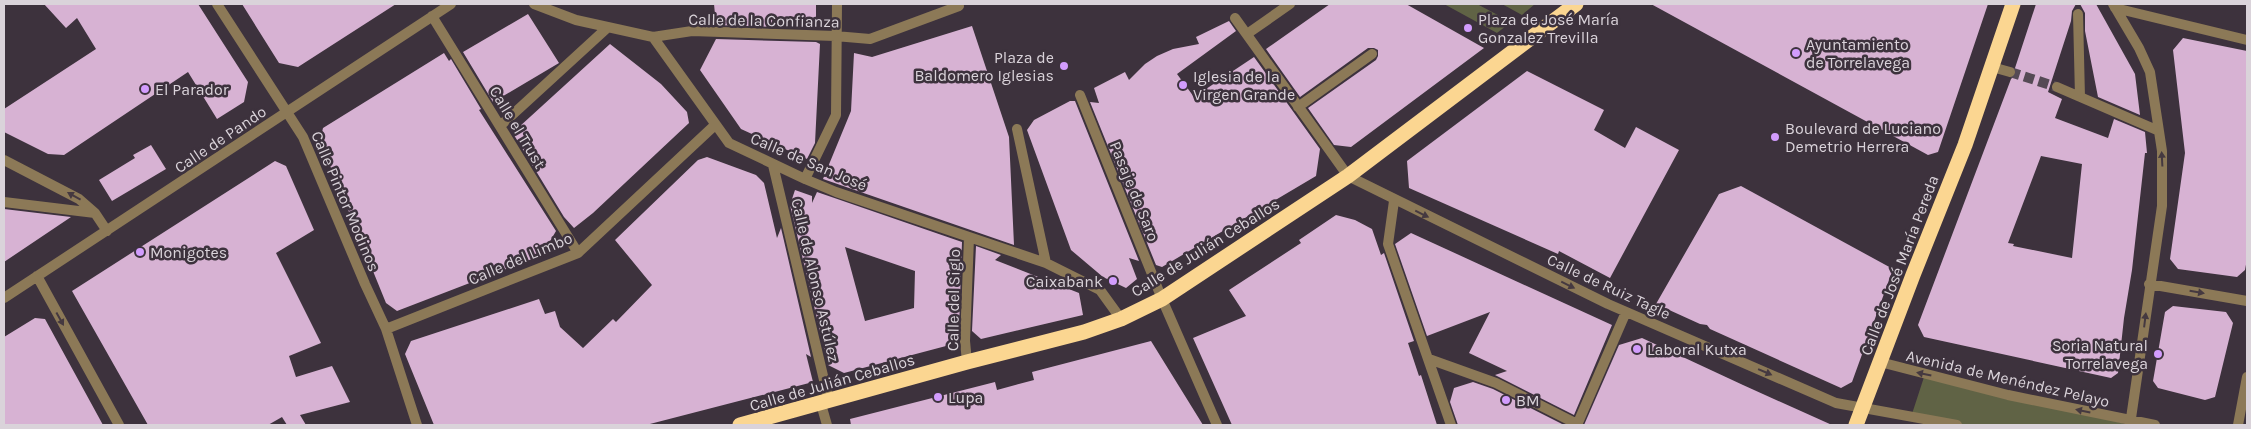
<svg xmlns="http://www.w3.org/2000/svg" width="2251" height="429" font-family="Karla,sans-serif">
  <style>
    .green { fill: #606345 }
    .building { fill: #d7b2d3; fill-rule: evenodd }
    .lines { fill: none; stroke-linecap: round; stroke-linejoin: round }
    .street-tunnel { stroke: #554a55; stroke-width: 10; stroke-dasharray: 10 5; stroke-linecap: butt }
    .street { stroke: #8c7957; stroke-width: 10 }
    .highway { stroke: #fbd691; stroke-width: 15 }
    .oneway { fill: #453940 }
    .poi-dot { fill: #d29cfd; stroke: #3d323d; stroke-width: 2 }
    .labels { text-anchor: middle; stroke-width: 5; stroke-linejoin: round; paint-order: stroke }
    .poi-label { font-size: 16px; fill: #dad3da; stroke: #3d323d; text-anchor: start }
    .street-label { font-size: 16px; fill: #dad3da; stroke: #3d323d }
  </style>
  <rect width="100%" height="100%" fill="#3d323d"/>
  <path class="green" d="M1444,4H1477L1511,22L1497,33Z
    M1502,4H1535L1522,15Z
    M1925,374L2130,425H1950L1911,417Z"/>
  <path class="building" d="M44,4H198L248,82L244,102L217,119L188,72L64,155L48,154L4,132V109L96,49L77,18L66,28Z
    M242,4H396L298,67L279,63Z
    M714,4H816V28L716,25Z
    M1330,4H1406L1484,48L1351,147L1334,145L1308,108L1376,60L1378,56V50L1374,48H1368L1300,97L1266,49Z
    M1651,4H1988L1938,152L1928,155Z
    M2036,4H2076L2072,11L2071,21L2048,92L2062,99L2055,118L2108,138L2114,119L2145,132L2147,153H2145L2132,270L2124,318L2118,373L2111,378L1924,337L1918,325L2011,79L2016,74L2015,68ZM2041,156L2082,164L2072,258L2013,246L2014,244L2008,243Z
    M2080,4H2096L2135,74L2140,115L2098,97L2085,31V13Z
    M528,14L559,63L493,102L463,52Z
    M1229,21L1236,31L1177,74L1194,97L1254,57L1320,149L1316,176L1162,267L1156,265L1090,102L1099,103L1094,88L1125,72L1129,80L1145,64L1157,56L1173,49L1199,44L1196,37Z
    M972,26L1009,137L1014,245L823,179L851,111L854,53L872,57Z
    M2183,38L2247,51V259L2245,270L2237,277L2178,269L2170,259L2185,153L2173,50Z
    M716,39L816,42L820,44L815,143L807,159L741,129L700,70Z
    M610,44L661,84L687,112L689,123L593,213L574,228L564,217L514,135L519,127Z
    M444,53L449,61L451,59L481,109L479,110L556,231L545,250L532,259L397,311L386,303L320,141L323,128Z
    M1527,71L1604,110L1594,130L1625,148L1636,127L1679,150L1610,278L1559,251L1558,254L1409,188L1407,161Z
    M1070,101H1075L1139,261L1129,258L1137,279L1126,288L1103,277L1071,250L1027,130L1034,120Z
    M151,145L166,169L112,201L99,180L135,158L133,155Z
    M707,157L756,175L764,183L777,238L781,228L811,357L806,354L813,382L646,425H434L405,354L411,341L539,299L545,314L555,311L560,327L583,348L613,319L616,322L652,285L615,240L698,160Z
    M275,161L286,166L314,230L276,253L321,343L289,356L296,377L332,366L350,402L300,415L306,425H287L282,417L268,425H148L72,291Z
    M1741,186L1893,269L1852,382L1841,388L1710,329L1707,325L1700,324L1656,304L1719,194Z
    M795,190L812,196V203L817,192L962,242L959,327L952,342L946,346L844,373L828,365L790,205ZM845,247L915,271L914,308L865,321Z
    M4,209L71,217L4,262Z
    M1336,215L1355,220L1372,229L1381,255L1384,253L1414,341L1408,343L1419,376L1421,375L1437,425H1232L1193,338L1246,316L1229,290L1301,243L1299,240Z
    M1411,233L1612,325L1574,415L1495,375L1507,371L1469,353L1490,312L1427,336L1395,244Z
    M976,246L1001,255L995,260L1079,293L1083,315L981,339L972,331Z
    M2173,306L2226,312L2233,323L2215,397L2205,400L2158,388L2153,381L2165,312Z
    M35,318L45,319L103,425H4V337Z
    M1642,338L1743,385L1832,425H1584L1619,345Z
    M1151,341L1203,425H851L850,419L995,382L997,390L1034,380L1032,372Z
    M1473,382L1493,389L1564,425H1458L1450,402L1454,388Z"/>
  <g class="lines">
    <path class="street-tunnel" d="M2010,72L2057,87"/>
    <path class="street" d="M217,4L303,137L365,284L386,329L417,425
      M534,4L576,20L653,37L729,143L805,179L836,192L1046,263L1100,290L1121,319
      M2113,4L2139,48L2150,72L2162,151V206L2130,425
      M2115,8L2247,40
      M2078,14L2080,97
      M432,16L578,253
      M1235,18L1348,176L1608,304L1836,403L1957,425
      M1247,34L1290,4
      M653,37L692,31L835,36L870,39L959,6
      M1992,67L2010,72
      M2057,87L2159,131
      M1080,95L1162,299L1217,425
      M1298,107L1372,54
      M500,126L607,28
      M1017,129L1046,263
      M4,160L79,199L95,213L107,231
      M773,165L829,401
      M805,179L836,115L837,4
      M1394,201L1388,244L1451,425
      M4,202L95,213
      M37,276L119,425
      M2149,284L2247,301
      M4,298L451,4
      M386,329L578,253L715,125
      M1429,359L1496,383L1577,424
      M967,362L965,341L969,238
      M1880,362L2008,395L2155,425
      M821,404L827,425
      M1577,425L1626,312
      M2238,425L2247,377"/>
    <path class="highway" d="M740,425L967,362L1084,332L1121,319L1162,299L1348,176L1576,4
      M1856,425L1913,275L1965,145L2013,4"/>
  </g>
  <defs><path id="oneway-solid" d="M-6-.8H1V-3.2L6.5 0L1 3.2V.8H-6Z" transform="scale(1.25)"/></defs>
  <g class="oneway">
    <use href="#oneway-solid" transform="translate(2162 159) rotate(-93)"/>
    <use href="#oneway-solid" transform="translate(74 196) rotate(-151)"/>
    <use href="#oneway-solid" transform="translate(1422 214) rotate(26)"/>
    <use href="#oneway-solid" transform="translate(1568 285) rotate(26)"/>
    <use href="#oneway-solid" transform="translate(2197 292) rotate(10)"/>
    <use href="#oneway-solid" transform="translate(60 319) rotate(61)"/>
    <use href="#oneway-solid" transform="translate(2145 320) rotate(-83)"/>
    <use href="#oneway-solid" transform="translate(1765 372) rotate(23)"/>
    <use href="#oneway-solid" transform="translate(1924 374) rotate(-168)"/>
    <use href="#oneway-solid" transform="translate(2083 411) rotate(-168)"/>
  </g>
  <g class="poi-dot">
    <circle cx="1468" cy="28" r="5"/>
    <circle cx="1796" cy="53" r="5"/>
    <circle cx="1064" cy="66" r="5"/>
    <circle cx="1183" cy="85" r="5"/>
    <circle cx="145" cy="89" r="5"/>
    <circle cx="1775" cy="137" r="5"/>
    <circle cx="140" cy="252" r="5"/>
    <circle cx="1113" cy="281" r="5"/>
    <circle cx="1637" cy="349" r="5"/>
    <circle cx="2158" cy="354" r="5"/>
    <circle cx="938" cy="397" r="5"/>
    <circle cx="1506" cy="400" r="5"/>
  </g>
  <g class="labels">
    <g class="poi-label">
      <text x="1478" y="25">Plaza de José María<tspan x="1478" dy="18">Gonzalez Trevilla</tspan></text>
      <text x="1806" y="50">Ayuntamiento<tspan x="1806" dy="18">de Torrelavega</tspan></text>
      <text x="1054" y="63" text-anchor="end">Plaza de<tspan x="1054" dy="18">Baldomero Iglesias</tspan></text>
      <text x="1193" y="82">Iglesia de la<tspan x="1193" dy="18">Virgen Grande</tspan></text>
      <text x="155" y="95">El Parador</text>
      <text x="1785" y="134">Boulevard de Luciano<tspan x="1785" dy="18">Demetrio Herrera</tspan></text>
      <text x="150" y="258">Monigotes</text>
      <text x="1103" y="287" text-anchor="end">Caixabank</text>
      <text x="2148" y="351" text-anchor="end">Soria Natural<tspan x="2148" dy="18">Torrelavega</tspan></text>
      <text x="1647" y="355">Laboral Kutxa</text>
      <text x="948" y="403">Lupa</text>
      <text x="1516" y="406">BM</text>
    </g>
    <g class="street-label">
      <text transform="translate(764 20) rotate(1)" y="6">Calle de la Confianza</text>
      <text transform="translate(518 127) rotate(59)" y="6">Calle el Trust</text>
      <text transform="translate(220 139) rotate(-34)" y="6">Calle de Pando</text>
      <text transform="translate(809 161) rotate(23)" y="6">Calle de San José</text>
      <text transform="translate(1135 191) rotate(68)" y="6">Pasaje de Saro</text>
      <text transform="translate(346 201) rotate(67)" y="6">Calle Pintor Modinos</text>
      <text transform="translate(1205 247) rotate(-32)" y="6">Calle de Julián Ceballos</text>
      <text transform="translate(520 258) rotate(-23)" y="6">Calle del Limbo</text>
      <text transform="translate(1899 265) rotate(-69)" y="6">Calle de José María Pereda</text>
      <text transform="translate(816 280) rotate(77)" y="6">Calle de Alonso Astúlez</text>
      <text transform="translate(1609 286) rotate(25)" y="6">Calle de Ruiz Tagle</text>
      <text transform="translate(953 300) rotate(-89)" y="6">Calle del Siglo</text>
      <text transform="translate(2008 378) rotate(13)" y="6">Avenida de Menéndez Pelayo</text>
      <text transform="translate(832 382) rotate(-16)" y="6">Calle de Julián Ceballos</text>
    </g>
  </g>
  <rect width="2251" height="429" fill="none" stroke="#dad3da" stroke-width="10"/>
</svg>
